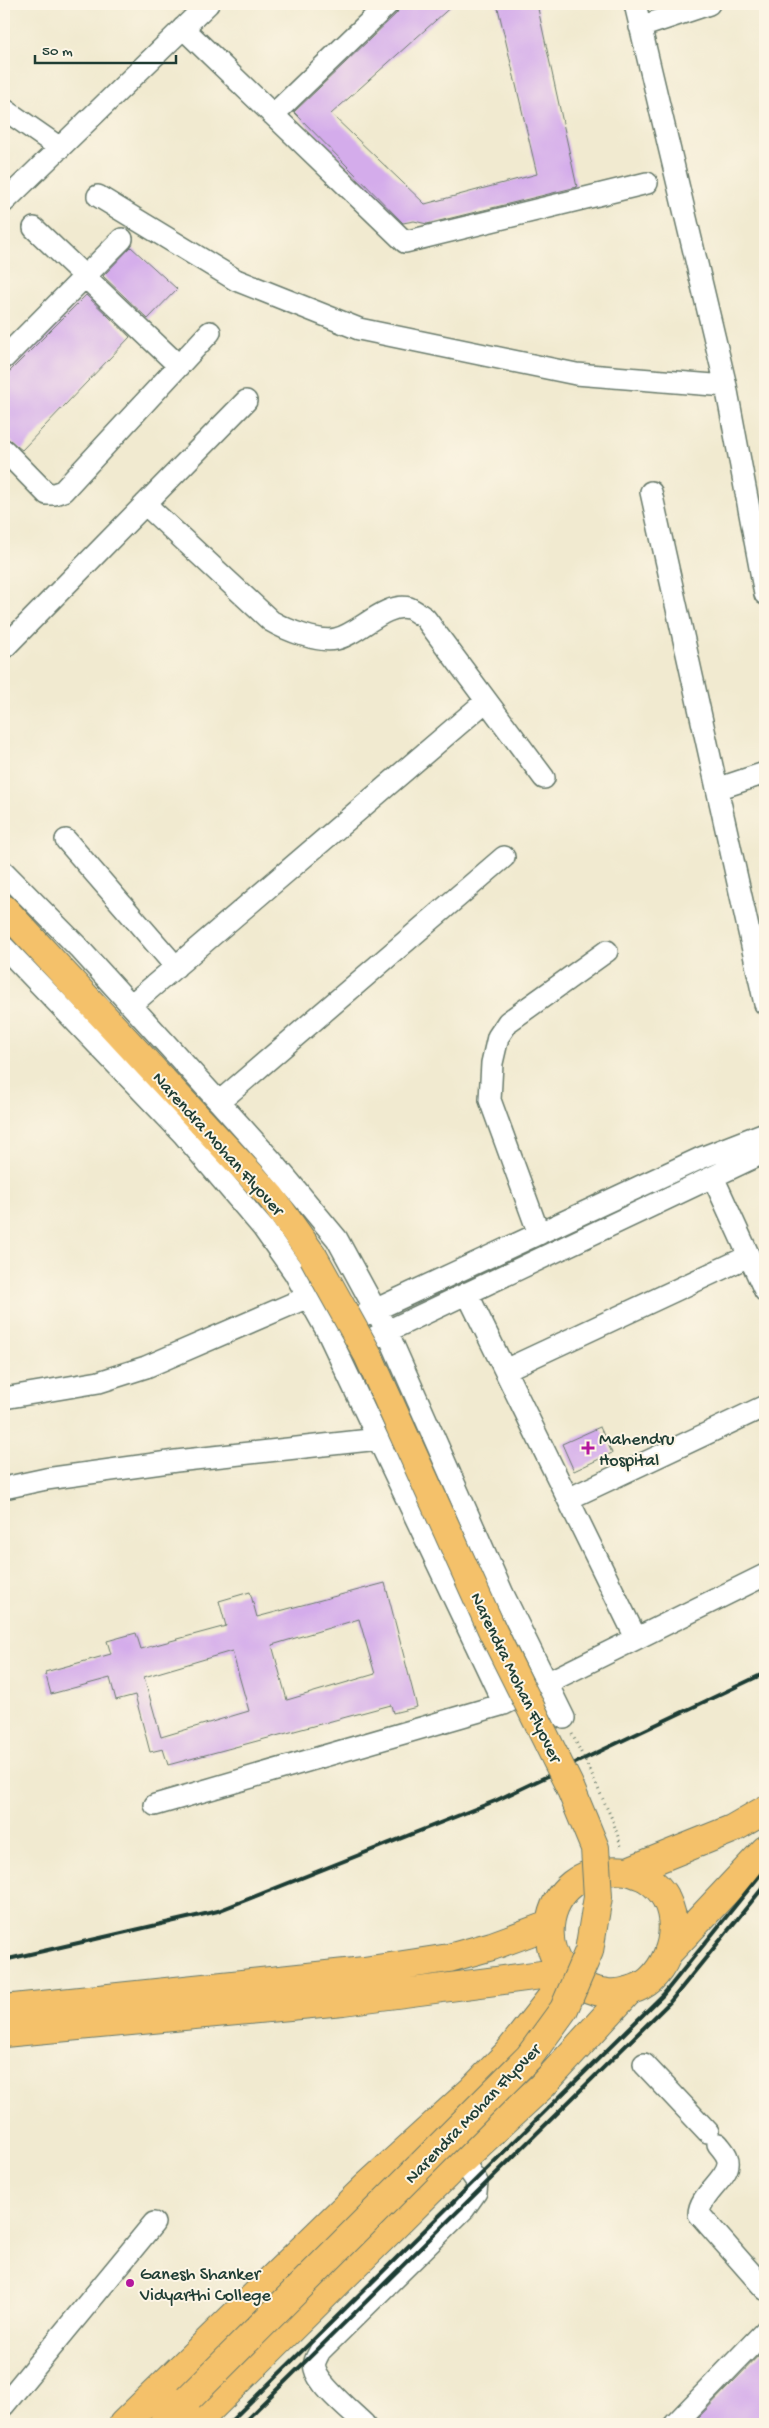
<svg xmlns="http://www.w3.org/2000/svg" width="769" height="2428" font-family="'Gochi Hand',sans-serif">
  <style>
    .building { fill: #d4aceb; fill-rule: evenodd }
    .lines { fill: none; stroke-linecap: round; stroke-linejoin: round }
    .minor-casing { stroke: #687a6b; stroke-width: 24 }
    .major-casing { stroke: #687a6b; stroke-width: 30 }
    .highway-casing { stroke: #687a6b; stroke-width: 30 }
    .path { stroke: #687a6b; stroke-width: 3; stroke-dasharray: 1 4; stroke-linecap: butt }
    .minor { stroke: #fff; stroke-width: 21 }
    .major { stroke: #f4c16a; stroke-width: 28 }
    .highway { stroke: #f4c16a; stroke-width: 28 }
    .rail { stroke: #1f3d34; stroke-width: 4 }
    .major-bridge-casing { stroke: #687a6b; stroke-width: 30; stroke-linecap: butt }
    .path-bridge { stroke: #687a6b; stroke-width: 3; stroke-dasharray: 1 4; stroke-linecap: butt }
    .major-bridge { stroke: #f4c16a; stroke-width: 28 }
    .poi-dot { fill: #b5179e; stroke: #fcf5e5; stroke-width: 2 }
    .labels { text-anchor: middle; stroke-width: 4; stroke-linejoin: round; paint-order: stroke }
    .street-label { font-size: 18px; fill: #1f3d34; stroke: #fcf5e5 }
    .poi-label { font-size: 18px; fill: #1f3d34; stroke: #fcf5e5; text-anchor: start }
  </style>
  <rect width="100%" height="100%" fill="#fcf5e5"/>
  <filter id="ink" filterUnits="userSpaceOnUse"><feTurbulence type="fractalNoise" baseFrequency=".02" numOctaves="2"/><feDisplacementMap in="SourceGraphic" scale="10" xChannelSelector="R" yChannelSelector="G"/><feConvolveMatrix kernelMatrix="1 2 1 2 8 2 1 2 1" color-interpolation-filters="sRGB"/></filter>
  <filter id="wash" filterUnits="userSpaceOnUse"><feTurbulence type="fractalNoise" baseFrequency=".0096" numOctaves="4" result="noise"/><feDisplacementMap in="SourceGraphic" scale="20" xChannelSelector="R" yChannelSelector="G"/><feGaussianBlur stdDeviation="1.12" result="paint"/><feColorMatrix in="noise" values="0 0 0 0 0 0 0 0 0 0 0 0 0 0 0 0 0 1.4 0 .05"/><feComposite in="paint" operator="in"/></filter>
  <g filter="url(#wash)">
    <rect width="100%" height="100%" fill="#f1ead0"/>
    <g id="blocks">
      <path class="building" d="M400,4H454L331,114L425,204L537,174L497,4H537L577,187L427,224L414,221L403,223L294,112L397,13Z
        M131,247L177,289L148,319L103,276Z
        M86,295L130,337L22,450L4,436V377Z
        M600,1427L612,1453L574,1471L562,1444Z
        M385,1583L417,1707L393,1713L391,1705L168,1765L163,1749L150,1752L135,1695L116,1700L110,1678L51,1694L45,1672L111,1654L107,1641L136,1633L141,1649L226,1626L219,1601L250,1592L257,1617ZM359,1619L375,1674L287,1700L272,1645ZM232,1651L249,1711L161,1737L144,1677Z
        M765,2349V2424H692Z"/>
    </g>
  </g>
  <g filter="url(#ink)">
    <use href="#blocks" fill-opacity="0" stroke="#687a6b" stroke-width="1"/>
    <g class="lines">
      <g class="minor-casing">
        <path id="minor" d="M635,4L726,386L765,594
          M640,27L709,4
          M183,28L405,242L647,183
          M4,109L60,148
          M273,115L388,4
          M98,196L236,280L359,329L576,374L726,386
          M4,202L208,4
          M34,228L179,366
          M4,358L122,239
          M4,450L47,494H54L63,491L210,332
          M651,492L765,1004
          M145,504L271,621C286,630 319,643 336,639C359,634 385,602 409,608C414,610 420,615 425,618L544,778
          M4,648L246,401
          M717,789L765,773
          M66,840L176,967
          M4,872L79,948L219,1102L273,1162L337,1239L387,1331L503,1594L564,1718
          M4,947L183,1134L263,1228L294,1272L328,1333L504,1704
          M131,1005L486,701
          M219,1102L504,857
          M713,1177L765,1291
          M539,1234L490,1100L492,1063L498,1037L508,1022L607,951
          M467,1293L636,1638
          M364,1315L701,1158L765,1133
          M375,1337L765,1152
          M505,1370L749,1256
          M4,1398L99,1382L146,1367L308,1297
          M4,1488L46,1479L176,1461L379,1439
          M568,1499L765,1406
          M155,1805L504,1704L765,1575
          M644,2064L708,2132
          M718,2144C721,2148 725,2152 727,2157C735,2175 699,2193 699,2214L765,2289
          M4,2405L154,2223
          M364,2424C352,2412 318,2385 315,2369C313,2362 317,2357 320,2351L464,2209L476,2192L477,2182L462,2160
          M675,2424L765,2331"/>
      </g>
      <g class="major-casing">
        <path id="major" d="M4,909L271,1197L313,1256
          M123,2424L368,2185L472,2090L507,2054L568,1976
          M163,2424L189,2398
          M195,2424L446,2175L542,2086L630,1990"/>
      </g>
      <g class="highway-casing">
        <path id="highway" d="M628,1871C634,1873 640,1875 646,1878C683,1901 679,1953 650,1980C640,1989 622,1994 608,1993C523,1985 532,1859 628,1871L732,1829L765,1810
          M671,1950L765,1850
          M4,2009L364,1971L449,1958L492,1946L549,1925
          M4,2033L343,2001L564,1972"/>
      </g>
      <path class="path" d="M590,1771L613,1821L622,1849"/>
      <use href="#minor" class="minor"/>
      <use href="#major" class="major"/>
      <use href="#highway" class="highway"/>
      <path class="rail" d="M4,1960L218,1911L495,1801L765,1673
        M228,2424L663,1995L765,1869
        M242,2424L670,2002L765,1885"/>
      <g class="major-bridge-casing">
        <path id="major-bridge" d="M189,2398L529,2057L564,2009L589,1951L598,1897L595,1848L569,1785L493,1632L368,1355L313,1256"/>
      </g>
      <path class="path-bridge" d="M572,1734L590,1771"/>
      <use href="#major-bridge" class="major-bridge"/>
    </g>
  </g>
  <g class="poi-dot">
    <path d="M585.5 1440.5h5v5h5v5h-5v5h-5v-5h-5v-5h5z"/>
    <circle cx="130" cy="2283" r="5"/>
  </g>
  <g class="labels">
    <g class="street-label">
      <text transform="translate(219 1143) rotate(48)" y="6">Narendra Mohan Flyover</text>
      <text transform="translate(517 1677) rotate(64)" y="6">Narendra Mohan Flyover</text>
      <text transform="translate(472 2113) rotate(-46)" y="6">Narendra Mohan Flyover</text>
    </g>
    <g class="poi-label">
      <text x="599" y="1444">Mahendru<tspan x="599" dy="21">Hospital</tspan></text>
      <text x="140" y="2279">Ganesh Shanker<tspan x="140" dy="21">Vidyarthi College</tspan></text>
    </g>
  </g>
  <rect width="769" height="2428" fill="none" stroke="#fcf5e5" stroke-width="20"/>
  <path d="M35 55v8h141v-8" fill="none" stroke="#1f3d34" stroke-width="2.5"/>
  <text x="42" y="55" font-size="15" fill="#1f3d34" stroke="#fcf5e5" stroke-width="4" paint-order="stroke">50 m</text>
</svg>
